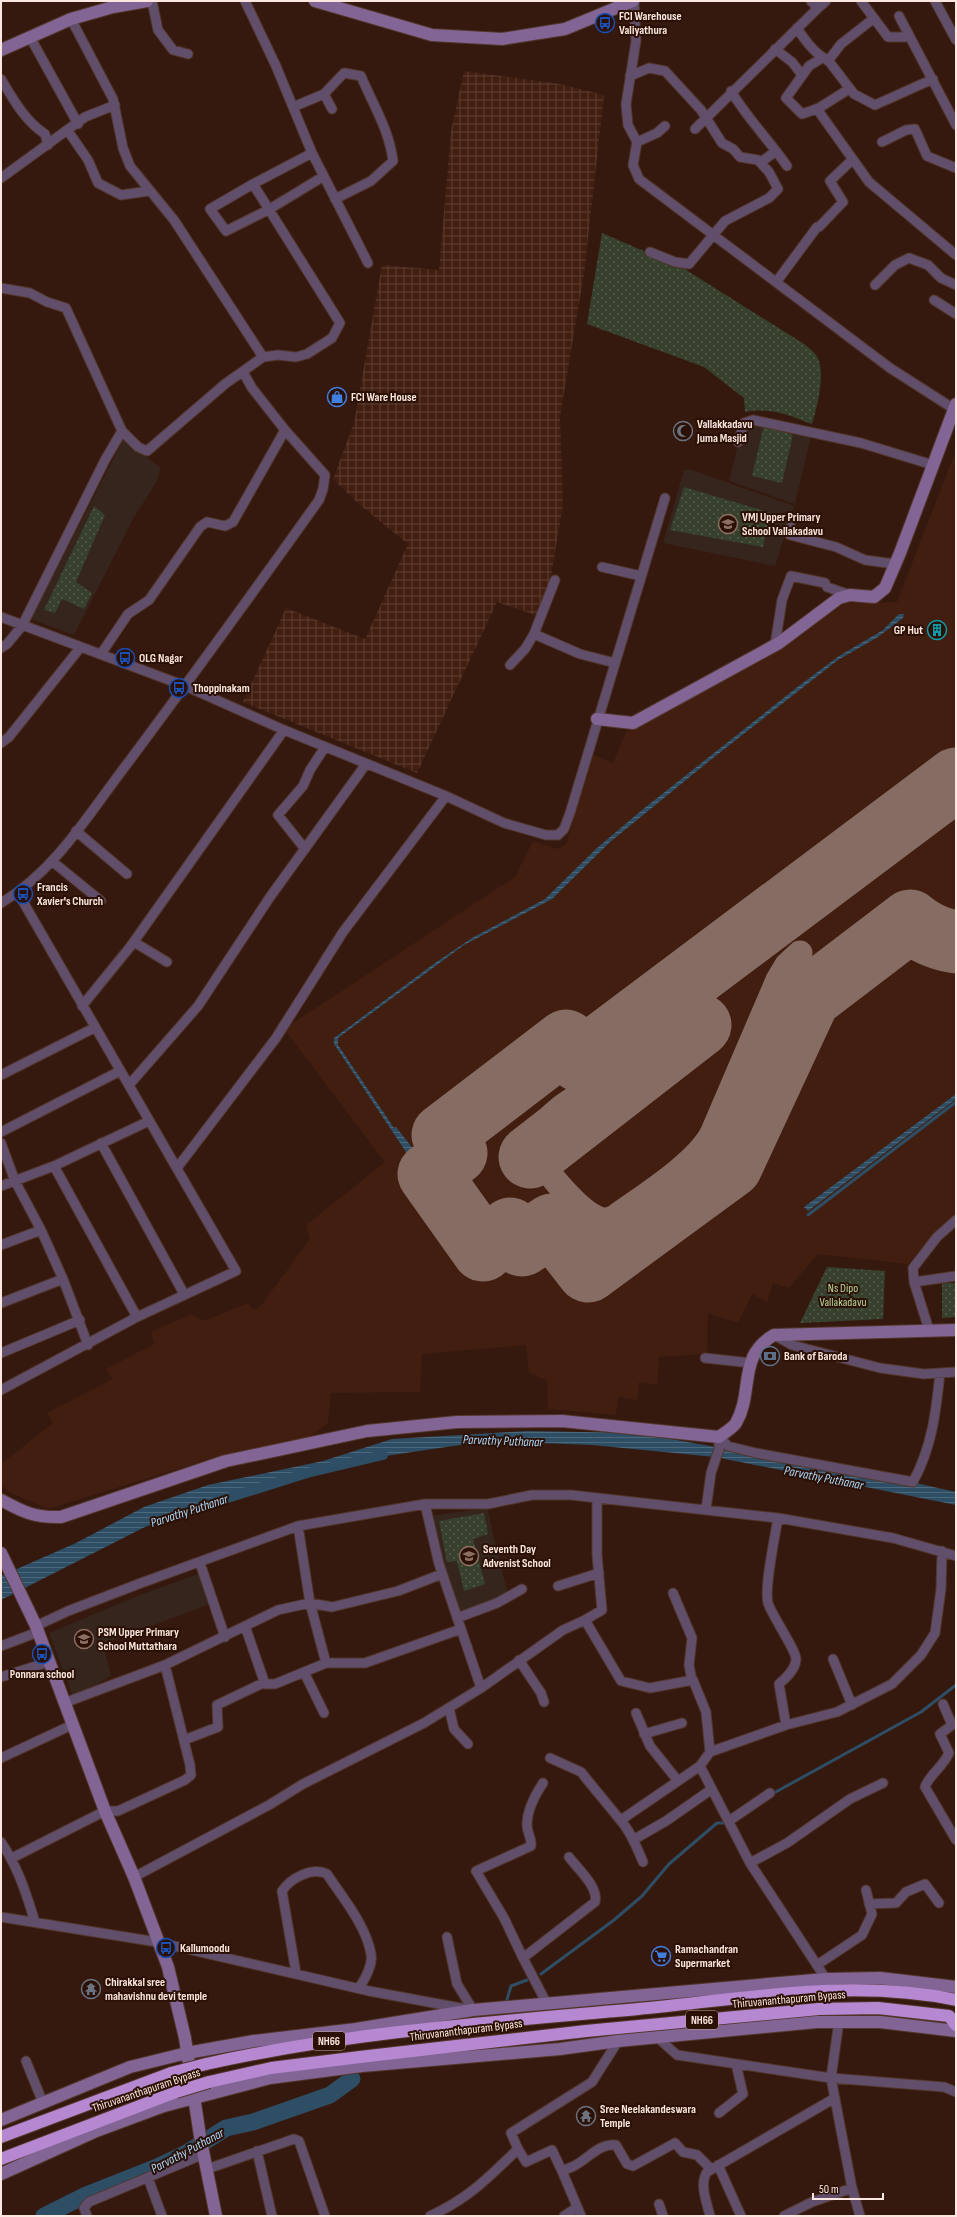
<svg xmlns="http://www.w3.org/2000/svg" width="957" height="2217" font-family="'Sofia Sans Condensed',sans-serif">
  <style>
    .built { fill: #411e10 }
    .industrial { fill: url(#industrial-grid) }
    .education { fill: #36251d }
    .park { fill: url(#park-dots) }
    .water { fill: url(#water-rules) }
    .lines { fill: none; stroke-linecap: round; stroke-linejoin: round }
    .stream { stroke: #2e4e65; stroke-width: 3 }
    .canal { stroke: #2e4e65; stroke-width: 10 }
    .river { stroke: #2e4e65; stroke-width: 17 }
    .taxiway { stroke: #866c62; stroke-width: 25 }
    .runway { stroke: #866c62; stroke-width: 63 }
    .street-casing { stroke: #52362b; stroke-width: 11 }
    .secondary-casing { stroke: #52362b; stroke-width: 14 }
    .highway-casing { stroke: #52362b; stroke-width: 14 }
    .street { stroke: #604e6b; stroke-width: 9 }
    .secondary { stroke: #826594; stroke-width: 12 }
    .highway { stroke: #b688d1; stroke-width: 12 }
    .highway-bridge-casing { stroke: #52362b; stroke-width: 14; stroke-linecap: butt }
    .highway-bridge { stroke: #b688d1; stroke-width: 12 }
    .labels { text-anchor: middle; stroke-width: 4; stroke-linejoin: round; paint-order: stroke }
    .shield { fill: #2b1005; stroke: #bda69e; stroke-width: 1 }
    .shield-label { font-size: 11px; font-weight: bold; fill: #fbe7df }
    .poi-label { font-size: 12px; font-weight: bold; fill: #fbe7df; stroke: #2b1005; text-anchor: start }
    .park-label { font-size: 12px; fill: #b9d89e; stroke: #2b1005 }
    .street-label { font-size: 12px; fill: #fbe7df; stroke: #2b1005 }
    .water-label { font-size: 13px; font-style: italic; fill: #acdafd; stroke: #2b1005 }
  </style>
  <defs>
    <pattern id="industrial-grid" width="8" height="8" patternUnits="userSpaceOnUse"><rect width="8" height="8" fill="#411e10"/><path d="M0 4h8M4 0v8" fill="none" stroke="#5d3f32"/></pattern>
    <pattern id="park-dots" width="8" height="8" patternUnits="userSpaceOnUse"><rect width="8" height="8" fill="#36402c"/><path d="M2 2h.1M6 6h.1" fill="none" stroke="#545c4a" stroke-width="1.8" stroke-linecap="round"/></pattern>
    <pattern id="water-rules" width="6" height="5" patternUnits="userSpaceOnUse"><rect width="6" height="5" fill="#2e4e65"/><path d="M0 2.5h6" fill="none" stroke="#4d687b"/></pattern>
  </defs>
  <rect width="100%" height="100%" fill="#36190e"/>
  <path class="built" d="M956,450V1214L908,1264L818,1254L789,1288L773,1283L767,1302L752,1294L738,1323L708,1313L707,1354L659,1357L657,1385L639,1382L637,1400L618,1397L616,1415L548,1409L547,1380L529,1373L526,1345L422,1354L420,1392L331,1393L328,1423L304,1441L213,1458L48,1509L9,1492L1,1484V1464L53,1423L47,1413L113,1379L106,1369L154,1344L151,1332L191,1314L204,1321L248,1303L253,1310L260,1307L310,1239L306,1225L385,1162L284,1029L515,877L533,841L557,849L566,845L593,755L613,763L626,732L789,643L842,603L897,602Z"/>
  <path class="industrial" d="M464,71L560,84L604,95L584,274L560,416L563,504L544,618L497,602L417,773L243,702L286,608L365,639L408,544L360,505L333,479L354,423L382,265L439,270L451,131Z"/>
  <path class="education" d="M745,416L811,436L795,504L729,481Z
    M123,440L161,468L157,481L134,517L74,635L31,619Z
    M684,470H692L794,506L775,566L663,543Z
    M487,1508L508,1595L452,1617L431,1516Z
    M201,1573L209,1604L103,1644L111,1676L73,1697L49,1633L140,1595Z"/>
  <path class="park" d="M602,233L683,268L804,344C808,347 813,351 816,355C827,370 817,407 812,424C788,415 771,407 745,412L744,398L704,367L587,324Z
    M764,425L793,435L782,483L752,476Z
    M684,487L771,513L763,547L670,530Z
    M94,506L105,515L76,582L92,593L84,609L62,599L55,613L44,610Z
    M827,1267L885,1271L883,1319L800,1323Z
    M942,1283H956V1317L942,1318Z
    M484,1513L488,1534L473,1539L485,1584L464,1591L457,1561L447,1562L439,1521Z"/>
  <path class="water" d="M899,614H904L903,618L878,637L838,660L713,758L610,842L552,899L464,945L338,1038V1045L394,1128L396,1127L414,1150L408,1155L334,1044V1038L435,963L472,938L545,899L597,848L642,810L800,685L839,656L883,630Z
    M956,1094V1099L820,1202L808,1211L804,1207Z
    M527,1431L637,1433L902,1480L956,1492V1505L715,1457L592,1445L487,1441L345,1462L238,1492L145,1527L1,1600V1576L76,1543L144,1507L208,1485L323,1461L392,1439Z"/>
  <g class="lines">
    <path class="stream" d="M808,1215L956,1102
      M772,1794L921,1712L956,1685
      M541,1974L614,1920L642,1896L669,1864L717,1823H723
      M506,2003L511,1986L527,1980"/>
    <path class="canal" d="M183,1512L307,1473L383,1455"/>
    <path class="river" d="M44,2216L84,2196L155,2168L185,2154L226,2128L253,2122L330,2095L352,2079"/>
    <path class="taxiway" d="M655,1061C617,1086 565,1089 540,1131C537,1136 534,1143 535,1149C540,1167 578,1209 595,1217C602,1221 609,1221 615,1217C644,1196 696,1164 712,1134L778,980L787,965L800,953"/>
    <path class="runway" d="M956,779L580,1061L566,1041L443,1135L456,1153L429,1174L483,1250L510,1229L522,1245L552,1225L588,1271L731,1166L809,998L910,921C924,933 938,939 956,942
      M530,1157L700,1025"/>
    <g class="street-casing">
      <path id="street" d="M152,1L158,30L173,50L188,54
        M245,1L276,66L312,153L368,263
        M634,1L636,41L626,104L628,125L637,142L633,165L639,179L890,368L954,409
        M861,1L888,37H910
        M935,1L956,40
        M818,8L826,1
        M899,16L956,125
        M71,19L113,99L123,148L130,166L174,220L263,357
        M797,28C804,39 815,55 828,60L854,94L875,105L933,79
        M30,37L78,124
        M775,49L792,62L802,75
        M822,58L809,66L786,98L802,114L819,108L849,89
        M828,61L841,44L873,19
        M630,76L649,68L665,71L701,110L722,143L733,149L740,157L758,160L769,172L778,189L769,198L725,221L689,264L675,262L650,252
        M1,79C13,99 25,121 45,134L48,145
        M731,91C747,118 769,140 787,166
        M324,94L332,109
        M293,107L324,94L344,73L361,76C373,105 389,129 393,161L371,181L335,199
        M817,109L869,182L956,255
        M695,129L818,8L811,1
        M68,131L88,160L98,183L121,195L149,191
        M637,142L657,133L665,126
        M882,142L906,130L915,129L927,156L956,168
        M761,162L776,151
        M1,178L85,117L115,105
        M253,184L210,209L226,231L268,210L324,176
        M777,281L817,227H819L843,202L830,181L852,160
        M875,285L895,265L909,258L928,265L941,278L956,285
        M1,288L30,293L47,302L66,308L122,431L138,447L147,451L225,384L263,357L278,355L296,357L307,354L332,338L340,323L253,184L312,153
        M934,300L956,314
        M243,372L252,388L285,430
        M738,442L744,423L753,420L861,443L933,465
        M791,527L790,535L836,547L865,560L895,564
        M602,567L641,576
        M1,617L185,686L284,730L446,796L504,823L546,835H558L564,829L570,813L665,498
        M534,634L555,580
        M775,645L782,600L791,576L825,583L827,587L850,595
        M1,648L7,644L22,626L105,460L122,431
        M510,665L525,649L534,634L580,654L615,663
        M1,743L9,737L80,648
        M76,831L127,874
        M305,849L278,815L303,786L310,770L325,747
        M53,862L101,901
        M1,903C57,870 91,810 130,760C194,674 257,587 319,500L323,489L325,475L285,430L233,522L225,526L207,522L200,527L149,600L128,614L101,654
        M134,942L167,962
        M82,1006L130,947L284,730
        M1,1075L94,1028
        M129,1085L198,1006L270,897L366,764
        M1,1132L120,1071
        M1,1143L15,1181L41,1230L63,1279L88,1345
        M101,1143L184,1294
        M54,1166L137,1317
        M177,1168L276,1038L343,932L446,796
        M1,1186L54,1166L149,1121
        M1,1245L41,1230
        M914,1282L956,1276
        M1,1303L63,1279
        M929,1330L914,1282L913,1268L937,1237L956,1220
        M774,1335L792,1345L880,1368L924,1374L956,1372
        M1,1353L80,1320
        M705,1358L751,1363
        M1,1390L137,1317L236,1271L18,893
        M719,1437L728,1446L756,1453L913,1482C932,1447 936,1412 940,1373
        M425,1504L439,1564L481,1688
        M706,1509L711,1473L719,1449V1437
        M778,1518C775,1537 764,1587 768,1603C772,1616 797,1651 796,1660C795,1670 786,1678 779,1684L786,1725
        M298,1526L310,1603L326,1663H365L461,1629
        M200,1563L225,1637
        M558,1586L599,1573
        M673,1593L692,1638L689,1665L692,1681
        M457,1618L497,1603L522,1589
        M585,1620L621,1681L650,1688L693,1680L706,1712L710,1752
        M36,1626L68,1611L141,1583L298,1526L425,1504H488L532,1495H571L778,1518L893,1538L956,1556
        M245,1626L265,1684H275L326,1663
        M1,1646L38,1632
        M833,1659L852,1705
        M519,1660L541,1693L544,1702
        M304,1672L324,1713
        M1,1677L49,1662
        M64,1703L165,1665L278,1610L310,1603L332,1607L398,1591L442,1574
        M943,1704L952,1725L940,1734L949,1753C943,1767 929,1775 925,1787L956,1840
        M449,1708L454,1729L468,1744
        M636,1713L650,1746L678,1781
        M644,1734L682,1723
        M184,1740L218,1727L217,1705L263,1683
        M1,1758L74,1724
        M550,1758L581,1772L585,1777C597,1792 609,1806 621,1821C631,1832 637,1848 643,1862
        M700,1766L750,1863L826,1979
        M621,1820L700,1766L710,1752L786,1725L837,1712L892,1684L921,1655L935,1633L941,1589L942,1551
        M729,1821L770,1793
        M633,1840L666,1821L712,1789
        M1,1842C18,1867 26,1893 35,1922
        M12,1858L105,1811H118L185,1780L191,1775L190,1765L165,1665
        M750,1863L787,1843L850,1799L883,1783
        M134,1877L269,1805L303,1784L424,1723L481,1688L563,1630L585,1620L602,1610L597,1555V1499
        M869,1904L896,1903L906,1892L925,1884L939,1903
        M1,1917L157,1942L369,1991L466,2009
        M447,1937L457,1984L473,2010
        M523,1958L504,1918L476,1871L531,1846C532,1838 527,1833 527,1825C527,1810 535,1795 543,1783
        M817,1965L862,1935L872,1914L866,1890
        M296,1973L282,1891C290,1879 312,1866 327,1874C342,1897 366,1925 371,1954C373,1965 365,1979 359,1988
        M546,2002L523,1958L595,1902C599,1887 577,1868 569,1857
        M839,2021L831,2078L852,2188L860,2216
        M658,2038L677,2055L831,2078L944,2087L956,2092
        M618,2041L592,2082L511,2133L518,2149L526,2162L552,2150L562,2171C566,2169 570,2168 574,2166C588,2159 599,2143 616,2145L627,2164L633,2166L675,2143L683,2152L697,2155L711,2169
        M26,2061L43,2103
        M719,2113L743,2094L736,2064
        M257,2151L272,2216
        M718,2165L741,2216
        M207,2169L294,2139L299,2141L325,2216
        M562,2171L581,2216
        M148,2178L162,2216
        M659,2204L663,2216
        M87,2216L84,2208L89,2202L204,2154
        M430,2216C468,2199 488,2178 518,2149
        M564,2216L576,2208
        M710,2216C707,2203 699,2184 707,2172L835,2098
        M784,2216L812,2202L852,2188"/>
    </g>
    <g class="secondary-casing">
      <path id="secondary" d="M315,1L432,35L502,39L565,29L633,1
        M1,50L71,19L113,7L147,1
        M597,719L633,723L779,643L839,598L850,595L874,597L885,588L900,553L956,404
        M1,1500C23,1512 35,1518 61,1517L226,1461L367,1431L457,1422L562,1421L719,1437C724,1433 733,1428 736,1423C754,1392 737,1356 774,1335L956,1330
        M1,1553L36,1626L105,1811L134,1877L168,1967L185,2038L200,2136L216,2216
        M1,2120L130,2067L187,2053L254,2041L356,2029L473,2010L826,1979L880,1978L956,1987
        M1,2174L94,2132L164,2106L270,2078L362,2066L560,2049L618,2041L817,2022H880L956,2031"/>
    </g>
    <g class="highway-casing">
      <path id="highway" d="M206,2064C348,2032 494,2022 638,2009C743,1999 852,1978 956,2000
        M209,2082L271,2068L360,2057L586,2031L819,2009L878,2008L949,2016L956,2025
        M1,2137L171,2073
        M1,2159L176,2092"/>
    </g>
    <use href="#street" class="street"/>
    <use href="#secondary" class="secondary"/>
    <use href="#highway" class="highway"/>
    <g class="highway-bridge-casing">
      <path id="highway-bridge" d="M171,2073L206,2064
        M176,2092L209,2082"/>
    </g>
    <use href="#highway-bridge" class="highway-bridge"/>
  </g>
  <defs>
    <g id="bus-ring" transform="scale(1)"><circle r="9.5" fill="#2b1005" stroke="#1a4fb4" stroke-width="1.5"/><path d="M-5-6H5V4H4V6H2V4H-2V6H-4V4H-5ZM-3.5-4V0h7V-4ZM-3.5 1.2v1.5H-2V1.2ZM2 1.2v1.5H3.5V1.2Z" fill="#1a4fb4"/></g>
    <g id="shop-ring" transform="scale(1)"><circle r="9.5" fill="#2b1005" stroke="#3f7fe0" stroke-width="1.5"/><path d="M-5-2.5h2.3a2.7 3.5 0 0 1 5.4 0H5L5.5 6h-11ZM-1.5-2.5h3a1.5 2.3 0 0 0-3 0Z" fill="#3f7fe0"/></g>
    <g id="mosque-ring" transform="scale(1)"><circle r="9.5" fill="#2b1005" stroke="#6b7280" stroke-width="1.5"/><path d="M3.5-4.9A6 6 0 1 0 3.5 4.9A5 5 0 1 1 3.5-4.9Z" fill="#6b7280"/></g>
    <g id="school-ring" transform="scale(1)"><circle r="9.5" fill="#2b1005" stroke="#8d6e63" stroke-width="1.5"/><path d="M0-5L7-2L0 1L-7-2ZM-4 1L0 2.5L4 1V4Q0 6-4 4Z" fill="#8d6e63"/></g>
    <g id="building-ring" transform="scale(1)"><circle r="9.5" fill="#2b1005" stroke="#0f9aa8" stroke-width="1.5"/><path d="M-4-6H4V6H1V3H-1V6H-4ZM-2.5-4.3h1.7v1.8h-1.7ZM.8-4.3h1.7v1.8H.8ZM-2.5-1h1.7V.8h-1.7ZM.8-1h1.7V.8H.8Z" fill="#0f9aa8"/></g>
    <g id="bank-ring" transform="scale(1)"><circle r="9.5" fill="#2b1005" stroke="#5c6f8a" stroke-width="1.5"/><path d="M-6-4H6V4H-6ZM0-2.3a2.3 2.3 0 1 0 0 4.6a2.3 2.3 0 1 0 0-4.6Z" fill="#5c6f8a"/></g>
    <g id="supermarket-ring" transform="scale(1)"><circle r="9.5" fill="#2b1005" stroke="#3f7fe0" stroke-width="1.5"/><path d="M-6-5.5h2.5l.6 2H6L4.5 2H-2.5L-4.4-4H-6ZM-1.5 3.2a1.3 1.3 0 1 0 .1 0ZM3 3.2a1.3 1.3 0 1 0 .1 0Z" fill="#3f7fe0"/></g>
    <g id="temple-ring" transform="scale(1)"><circle r="9.5" fill="#2b1005" stroke="#6b7280" stroke-width="1.5"/><path d="M0-6L5-2H3V0L6.5 2.5H4V6H1.5V3h-3V6H-4V2.5H-6.5L-3 0V-2H-5Z" fill="#6b7280"/></g>
  </defs>
  <g fill-rule="evenodd">
    <use href="#bus-ring" x="605" y="23"/>
    <use href="#shop-ring" x="337" y="397"/>
    <use href="#mosque-ring" x="683" y="431"/>
    <use href="#school-ring" x="728" y="524"/>
    <use href="#building-ring" x="937" y="630"/>
    <use href="#bus-ring" x="125" y="658"/>
    <use href="#bus-ring" x="179" y="688"/>
    <use href="#bus-ring" x="23" y="894"/>
    <use href="#bank-ring" x="770" y="1356"/>
    <use href="#school-ring" x="469" y="1556"/>
    <use href="#school-ring" x="84" y="1639"/>
    <use href="#bus-ring" x="42" y="1654"/>
    <use href="#bus-ring" x="166" y="1948"/>
    <use href="#supermarket-ring" x="661" y="1956"/>
    <use href="#temple-ring" x="91" y="1989"/>
    <use href="#temple-ring" x="586" y="2116"/>
  </g>
  <g class="labels">
    <g class="shield">
      <rect x="686" y="2011" width="32" height="18" rx="3"/>
      <rect x="313" y="2032" width="32" height="18" rx="3"/>
    </g>
    <g class="shield-label">
      <text x="702" y="2024">NH66</text>
      <text x="329" y="2045">NH66</text>
    </g>
    <g class="poi-label">
      <text x="619" y="20">FCI Warehouse<tspan x="619" dy="14">Valiyathura</tspan></text>
      <text x="351" y="401">FCI Ware House</text>
      <text x="697" y="428">Vallakkadavu<tspan x="697" dy="14">Juma Masjid</tspan></text>
      <text x="742" y="521">VMJ Upper Primary<tspan x="742" dy="14">School Vallakadavu</tspan></text>
      <text x="923" y="634" text-anchor="end">GP Hut</text>
      <text x="139" y="662">OLG Nagar</text>
      <text x="193" y="692">Thoppinakam</text>
      <text x="37" y="891">Francis<tspan x="37" dy="14">Xavier's Church</tspan></text>
      <text x="784" y="1360">Bank of Baroda</text>
      <text x="483" y="1553">Seventh Day<tspan x="483" dy="14">Advenist School</tspan></text>
      <text x="98" y="1636">PSM Upper Primary<tspan x="98" dy="14">School Muttathara</tspan></text>
      <text x="42" y="1678" text-anchor="middle">Ponnara school</text>
      <text x="180" y="1952">Kallumoodu</text>
      <text x="675" y="1953">Ramachandran<tspan x="675" dy="14">Supermarket</tspan></text>
      <text x="105" y="1986">Chirakkal sree<tspan x="105" dy="14">mahavishnu devi temple</tspan></text>
      <text x="600" y="2113">Sree Neelakandeswara<tspan x="600" dy="14">Temple</tspan></text>
    </g>
    <g class="park-label">
      <text x="843" y="1292">Ns Dipo<tspan x="843" dy="14">Vallakadavu</tspan></text>
    </g>
    <g class="street-label">
      <text transform="translate(789 1999) rotate(-5)" y="4">Thiruvananthapuram Bypass</text>
      <text transform="translate(466 2030) rotate(-7)" y="4">Thiruvananthapuram Bypass</text>
      <text transform="translate(146 2090) rotate(-19)" y="4">Thiruvananthapuram Bypass</text>
    </g>
    <g class="water-label">
      <text transform="translate(503 1440) rotate(2)" y="5">Parvathy Puthanar</text>
      <text transform="translate(824 1477) rotate(11)" y="5">Parvathy Puthanar</text>
      <text transform="translate(189 1510) rotate(-18)" y="5">Parvathy Puthanar</text>
      <text transform="translate(187 2150) rotate(-28)" y="5">Parvathy Puthanar</text>
    </g>
  </g>
  <rect width="957" height="2217" fill="none" stroke="#fbe7df" stroke-width="4"/>
  <path d="M813 2193v6h70v-6" fill="none" stroke="#fbe7df" stroke-width="2"/>
  <text x="819" y="2193" font-size="12" fill="#fbe7df" stroke="#2b1005" stroke-width="3" paint-order="stroke">50 m</text>
</svg>
